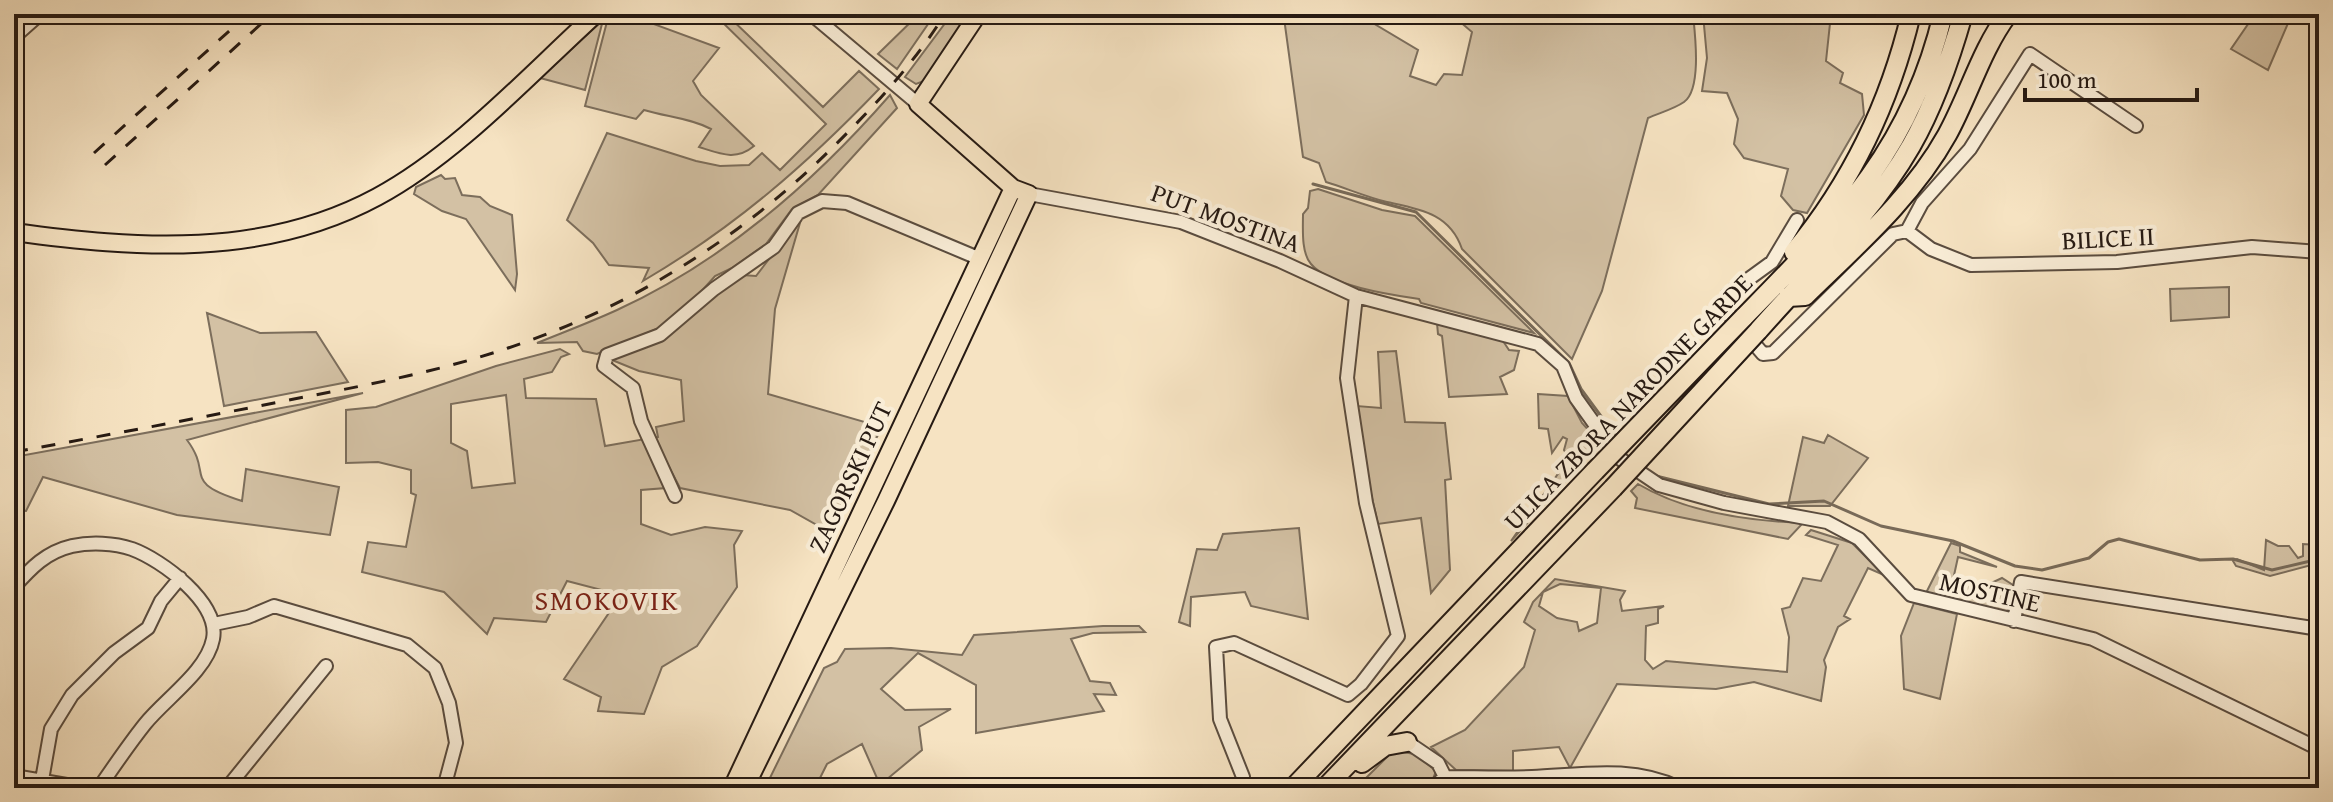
<svg xmlns="http://www.w3.org/2000/svg" width="2333" height="802" font-family="'Gentium Book Plus',serif">
  <style>
    .green { fill: #d3c1a4; stroke: #7c6e5c; stroke-width: 2; fill-rule: evenodd }
    .lines { fill: none; stroke-linecap: round; stroke-linejoin: round }
    .stream { stroke: #786a58; stroke-width: 3 }
    .minor-casing { stroke: #5a4c3f; stroke-width: 16 }
    .major-casing { stroke: #261a13; stroke-width: 20 }
    .highway-casing { stroke: #261a13; stroke-width: 22 }
    .minor { stroke: #f9edd7; stroke-width: 12 }
    .major { stroke: #f6e3c2; stroke-width: 16 }
    .highway { stroke: #f6e3c2; stroke-width: 18 }
    .rail { stroke: #261a13; stroke-width: 3; stroke-dasharray: 14 14; stroke-linecap: butt }
    .highway-bridge-casing { stroke: #261a13; stroke-width: 22; stroke-linecap: butt }
    .highway-bridge { stroke: #f6e3c2; stroke-width: 18 }
    .labels { text-anchor: middle; stroke-width: 8; stroke-linejoin: round; paint-order: stroke }
    .street-label { font-size: 26px; fill: #261a13; stroke: #f9edd7 }
    .neighbourhood-label { font-size: 28px; letter-spacing: 2px; fill: #7a1f14; stroke: #f9edd7 }
  </style>
  <rect width="100%" height="100%" fill="#f6e3c2"/>
  <filter id="stains"><feTurbulence type="fractalNoise" baseFrequency=".0025" numOctaves="4"/><feColorMatrix values="0 0 0 0 .2 0 0 0 0 .09 0 0 0 0 .02 0 0 0 .5 -.17"/></filter>
  <radialGradient id="worn" r=".72"><stop offset=".6" stop-color="#630" stop-opacity="0"/><stop offset="1" stop-color="#630" stop-opacity=".3"/></radialGradient>
  <path class="green" d="M609,14H639L648,22L719,48L693,81L701,95L754,146C736,161 721,154 699,147L711,129C690,118 667,117 644,110L636,119L585,106Z
    M714,14H726L823,107L859,71L879,89C806,165 735,227 643,281L649,268L609,265L593,243L567,220L607,133L696,161L720,166L749,165L762,153L780,170L826,124Z
    M919,14H935L897,69L878,54Z
    M952,14H970L924,81L916,84L905,77Z
    M1290,14L1366,19L1418,50L1410,76L1436,85L1444,74L1462,75L1472,32L1451,14H1693C1695,34 1702,89 1684,102C1674,109 1659,113 1648,118L1602,291L1572,359L1462,249C1450,213 1419,209 1387,202C1366,197 1346,188 1326,182L1319,163L1303,157L1284,18Z
    M1703,14H1831L1826,61L1843,73L1840,83L1862,94L1864,115L1807,213L1793,210L1781,196L1788,169L1744,158L1734,144L1738,119L1727,93L1702,91L1707,58Z
    M2255,14H2292L2268,70L2231,49Z
    M603,20L585,90L540,78Z
    M890,95L897,108L818,195L792,209L766,244L732,268L715,276L699,294L659,328L597,354L583,351L577,342L537,343C564,332 591,322 617,310C722,262 815,181 890,95Z
    M441,175L445,179L455,178L462,195L480,197L490,206L512,215L517,274L515,290L466,219L442,211L414,194L416,187Z
    M1318,189L1382,210L1415,216L1534,333L1421,303L1419,299C1392,295 1329,286 1311,264C1301,253 1303,228 1303,214L1308,208L1310,191Z
    M802,216L775,309L768,394L882,427L861,468L853,470C843,491 841,512 833,534L790,510L680,488L654,438L658,437L656,427L684,421L681,380L639,371L612,360L742,275L756,276Z
    M2229,287V317L2171,321L2170,289Z
    M207,313L260,333L316,332L348,382L224,406Z
    M1437,323L1503,341L1509,350L1519,351L1514,370L1500,377L1507,394L1449,397L1442,336L1438,334Z
    M560,349L569,354L561,357L552,372L524,379L526,398L596,399L605,446L645,439L666,488L641,490V524L671,535L705,527L742,531L734,545L737,587L697,646L662,667L644,714L598,711L601,697L564,679L621,595L567,581L546,622L494,618L487,634L444,592L362,572L368,542L406,547L416,495L411,493V470L378,462L346,463V410L376,407L496,366ZM506,395L515,483L472,488L467,451L451,443V404Z
    M1396,351L1405,422L1445,423L1451,479L1445,480L1450,570L1431,593L1421,518L1378,524L1364,463L1357,406L1381,408L1378,352Z
    M363,393L187,440C214,476 180,481 242,501L246,469L339,487L330,535L177,515L43,477L26,511L14,510V457Z
    M1538,394L1568,396L1582,423L1600,443L1511,541L1569,458L1564,450L1567,439L1563,437L1552,453L1548,429L1539,428Z
    M1828,435L1868,458L1830,506H1788L1803,437L1824,443Z
    M1638,484C1685,512 1749,521 1803,523L1788,539L1635,508L1637,498L1631,491Z
    M1299,528L1308,619L1251,606L1245,592L1191,597L1190,626L1179,622L1197,549L1217,550L1223,534Z
    M1811,530L1852,543L1884,575L1868,568L1844,616L1850,619L1838,627L1824,660L1826,667L1821,701L1754,682L1716,689L1617,684L1570,768L1559,747L1513,751V771L1456,770L1431,747L1465,730L1524,667L1535,630L1524,622L1533,602L1555,579L1625,591L1620,600L1622,611L1664,606L1658,609V623L1646,626L1645,660L1653,669L1666,661L1787,672L1789,637L1782,609L1790,607L1803,578L1821,581L1838,545L1806,535ZM1560,584L1601,588L1597,623L1579,631L1577,622L1557,618L1539,606L1543,592Z
    M2266,540L2278,546H2289L2298,558L2303,556V544L2319,545V563L2270,576L2236,566L2233,561L2237,559L2264,570Z
    M1951,543L1960,546V552L1997,567L1958,557L1953,580L1985,586L2002,578L2013,585V603L2005,613L1968,602L1925,595Z
    M1914,603L1957,614L1940,699L1904,689L1901,636Z
    M1103,626H1139L1145,632L1093,633L1071,639L1090,681L1110,683L1116,695L1094,694L1104,711L976,733V685L918,653L881,689L905,710L951,709L919,727L922,750L880,785L862,744L827,764L815,788H765L824,668L837,662L845,649L891,648L962,655L974,635Z
    M1402,752L1415,754L1436,771L1431,784L1423,788H1356L1391,753Z"/>
  <g class="lines">
    <path class="stream" d="M1313,184L1416,212L1569,363L1581,389L1617,438
      M1656,476L1769,504L1824,501L1881,526L1953,541L2015,566L2042,570L2089,558L2108,542L2119,539L2200,560L2233,559L2272,570L2319,559"/>
    <g class="minor-casing">
      <path id="minor" d="M811,14L918,104
        M1885,16L1887,14
        M14,37L40,14
        M2136,126L2030,54L1970,149L1922,203L1907,231L1931,249L1971,265L2117,262L2252,247L2319,252
        M1029,194L1181,222L1280,261L1356,296L1538,344L1563,366L1576,398L1619,458L1659,485L1724,503L1827,522L1859,539L1911,595L2093,639L2319,749
        M1797,220L1772,262L1728,294L1726,311L1763,354L1773,353L1893,234L1907,231
        M675,496L641,421L633,388L604,366L607,355L660,335L714,289L774,247L798,213L822,201L847,203L978,258
        M14,587C31,568 46,552 72,546C91,542 114,543 132,549C162,560 220,603 213,639C207,671 165,699 145,724C129,744 114,766 99,788
        M2014,621L2021,582L2319,629
        M214,624L248,617L274,606L407,645L435,668L449,703L456,743L444,788
        M1407,742L1438,763L1445,777
        M14,776L84,788
        M1243,777L1220,719L1216,647L1234,643L1348,695L1361,684L1398,636L1366,503L1347,378L1356,296
        M42,780L51,729L72,695L114,653L148,628L161,601L180,578
        M227,788L326,666
        M1432,788L1445,777C1474,777 1503,778 1532,777C1581,775 1632,765 1679,788"/>
    </g>
    <g class="major-casing">
      <path id="major" d="M14,232C137,249 264,258 377,197C457,154 529,75 596,14
        M732,788L1013,188
        M745,788L886,501L1029,194L1013,188L918,104L978,14"/>
    </g>
    <g class="highway-casing">
      <path id="highway" d="M1794,252C1852,182 1890,102 1911,14
        M1788,297L1805,296C1856,246 1912,198 1947,135C1969,95 1981,50 2008,14
        M1744,317C1838,221 1911,150 1943,14
        M1758,331C1810,272 1872,214 1911,146C1935,104 1950,60 1963,14
        M1362,763L1385,746L1407,742
        M1293,788L1595,471
        M1325,788L1613,488"/>
    </g>
    <use href="#minor" class="minor"/>
    <use href="#major" class="major"/>
    <use href="#highway" class="highway"/>
    <path class="rail" d="M94,153L248,14
      M105,165L272,14
      M14,452C107,435 200,418 294,399C373,384 452,369 528,341C640,301 743,235 828,152C871,110 913,65 945,14"/>
    <g class="highway-bridge-casing">
      <path id="highway-bridge" d="M1595,471L1744,317
        M1613,488L1758,331"/>
    </g>
    <use href="#highway-bridge" class="highway-bridge"/>
  </g>
  <g class="labels">
    <g class="street-label">
      <text transform="translate(1226 218) rotate(20)" y="9">PUT MOSTINA</text>
      <text transform="translate(2108 238) rotate(-3)" y="9">BILICE II</text>
      <text transform="translate(1628 402) rotate(-46)" y="9">ULICA ZBORA NARODNE GARDE</text>
      <text transform="translate(850 477) rotate(-65)" y="9">ZAGORSKI PUT</text>
      <text transform="translate(1990 592) rotate(13)" y="9">MOSTINE</text>
    </g>
    <g class="neighbourhood-label">
      <text x="607" y="610">SMOKOVIK</text>
    </g>
  </g>
  <rect width="2333" height="802" fill="none" stroke="#f6e3c2" stroke-width="48"/>
  <rect x="16" y="16" width="2301" height="770" fill="none" stroke="#261a13" stroke-width="4"/>
  <rect x="24" y="24" width="2285" height="754" fill="none" stroke="#261a13" stroke-width="2"/>
  <path d="M2025 88v12h172v-12" fill="none" stroke="#261a13" stroke-width="4"/>
  <text x="2037" y="88" font-size="24" fill="#261a13" stroke="#f9edd7" stroke-width="6" paint-order="stroke">100 m</text>
  <rect width="100%" height="100%" filter="url(#stains)"/>
  <rect width="100%" height="100%" fill="url(#worn)"/>
</svg>
